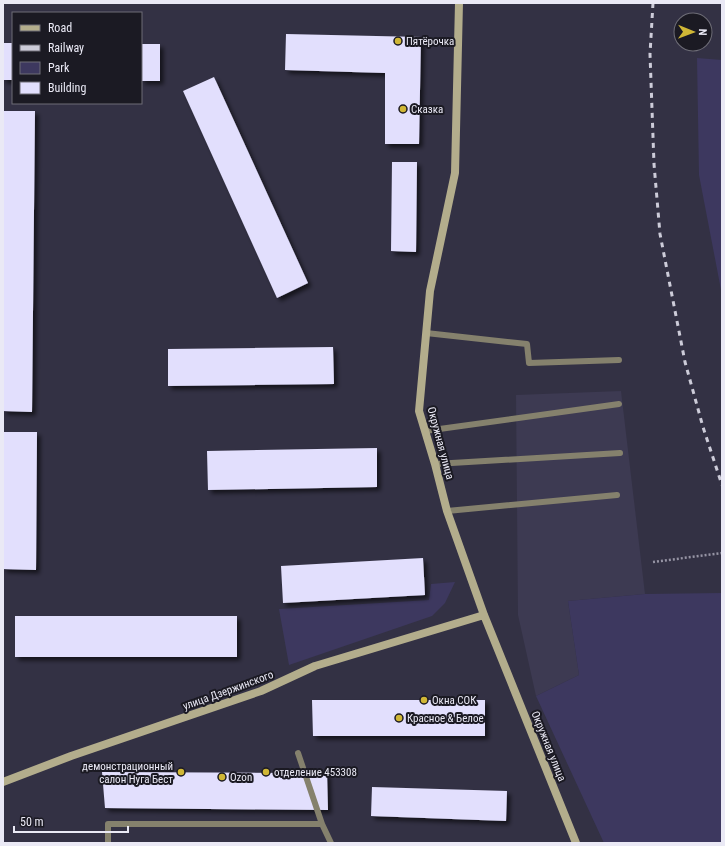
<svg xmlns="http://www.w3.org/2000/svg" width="725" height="846" font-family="'Roboto Condensed',sans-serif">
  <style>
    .built { fill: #3d3a52 }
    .green { fill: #3d385f }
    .building { fill: #e2dffd; filter: url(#shadow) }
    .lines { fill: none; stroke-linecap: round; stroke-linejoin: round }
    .path { stroke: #9694a4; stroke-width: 2.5; stroke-dasharray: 2 2; stroke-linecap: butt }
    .lane { stroke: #85816d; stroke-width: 6 }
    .secondary { stroke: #b3ad8c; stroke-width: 8 }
    .rail { stroke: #cdccd9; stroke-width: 3; stroke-dasharray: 5 5; stroke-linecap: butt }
    .poi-dot { fill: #d0b736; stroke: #1b1a23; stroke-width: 1.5 }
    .labels { text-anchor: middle; stroke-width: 4; stroke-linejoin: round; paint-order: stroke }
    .poi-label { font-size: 11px; fill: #eae9f5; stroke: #1b1a23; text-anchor: start }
    .street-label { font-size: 11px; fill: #eae9f5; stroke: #1b1a23 }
  </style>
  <defs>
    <filter id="shadow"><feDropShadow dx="3.5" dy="3.5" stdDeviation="2" flood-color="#0009"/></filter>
  </defs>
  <rect width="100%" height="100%" fill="#333144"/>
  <path class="built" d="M621,391L645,594L568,601L579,675L536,696L518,615L516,395Z"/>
  <path class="green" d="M697,58L722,60V295L699,175Z
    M455,582L445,603L432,616L289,665L279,609L429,600L431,584Z
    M722,593V843H604L536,696L579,675L568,601L645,594Z"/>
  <path class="building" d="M286,34L421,37L419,144H385V73L285,70Z
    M3,43H13V80H3Z
    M141,44H160V81H141Z
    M214,77L308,283L277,298L183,91Z
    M4,111H35L32,412L3,411Z
    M392,162H417L416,252L391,251Z
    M333,347L334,384L168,386V349Z
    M3,432H37L36,570L3,569Z
    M377,448V487L208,490L207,451Z
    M423,558L425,595L283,603L281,566Z
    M15,616H237V657H15Z
    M312,700H485V736H313Z
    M102,772L327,773L328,810L105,808Z
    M372,787L507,791L506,821L371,816Z"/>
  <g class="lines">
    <path class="path" d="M653,562L722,553"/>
    <path class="lane" d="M426,333L527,344L529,363L619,360
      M425,431L619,404
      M435,464L620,453
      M447,511L617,495
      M298,753L322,824L331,843
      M108,843V824H322"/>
    <path class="secondary" d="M459,3L455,173L430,291L419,411L435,464L447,511L484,615L576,843
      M3,782L71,756L261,691L315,666L484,615"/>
    <path class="rail" d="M653,3L650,54L654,164L660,234L685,362L703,427L722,485"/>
  </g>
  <g class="poi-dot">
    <circle cx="398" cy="41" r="4"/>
    <circle cx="403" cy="109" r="4"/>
    <circle cx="424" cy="700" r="4"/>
    <circle cx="399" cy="718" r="4"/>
    <circle cx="181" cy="772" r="4"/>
    <circle cx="266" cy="772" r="4"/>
    <circle cx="222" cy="777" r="4"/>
  </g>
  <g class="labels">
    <g class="poi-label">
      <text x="406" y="45">Пятёрочка</text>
      <text x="411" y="113">Сказка</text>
      <text x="432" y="704">Окна СОК</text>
      <text x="407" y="722">Красное &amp; Белое</text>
      <text x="173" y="770" text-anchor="end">демонстрационный<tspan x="173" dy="13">салон Нуга Бест</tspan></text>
      <text x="274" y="776">отделение 453308</text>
      <text x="230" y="781">Ozon</text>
    </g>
    <g class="street-label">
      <text transform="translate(441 443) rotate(75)" y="4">Окружная улица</text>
      <text transform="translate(228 690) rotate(-20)" y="4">улица Дзержинского</text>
      <text transform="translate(549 746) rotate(68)" y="4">Окружная улица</text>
    </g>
  </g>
  <rect width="725" height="846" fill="none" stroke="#eae9f5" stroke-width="8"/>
  <rect x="12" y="12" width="130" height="92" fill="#1b1a23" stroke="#6e6d77"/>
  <rect x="20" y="25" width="20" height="6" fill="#b3ad8c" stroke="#6e6d77"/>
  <text x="48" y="32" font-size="12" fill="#eae9f5">Road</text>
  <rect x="20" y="45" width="20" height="6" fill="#cdccd9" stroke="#6e6d77"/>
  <text x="48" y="52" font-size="12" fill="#eae9f5">Railway</text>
  <rect x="20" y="62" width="20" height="12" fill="#3d385f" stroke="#6e6d77"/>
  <text x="48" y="72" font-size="12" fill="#eae9f5">Park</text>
  <rect x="20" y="82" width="20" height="12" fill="#e2dffd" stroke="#6e6d77"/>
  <text x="48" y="92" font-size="12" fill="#eae9f5">Building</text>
  <g transform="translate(693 32) rotate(91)"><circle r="19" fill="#1b1a23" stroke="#6e6d77"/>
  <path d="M0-3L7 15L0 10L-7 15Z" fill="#d0b736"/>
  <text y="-6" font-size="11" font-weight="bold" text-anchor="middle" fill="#eae9f5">N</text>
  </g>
  <path d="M14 826v6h114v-6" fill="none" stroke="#eae9f5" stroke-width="2"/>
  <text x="20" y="826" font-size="12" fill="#eae9f5" stroke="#1b1a23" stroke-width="3" paint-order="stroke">50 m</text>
</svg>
